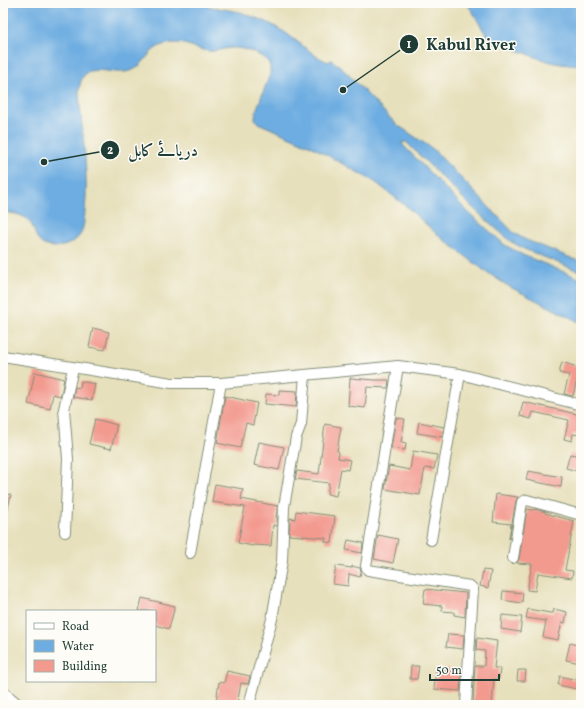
<svg xmlns="http://www.w3.org/2000/svg" width="584" height="708" font-family="Vollkorn,Amiri,serif">
  <style>
    .water { fill: #6eade1; stroke: #46758a }
    .building { fill: #f39a8f }
    .lines { fill: none; stroke-linecap: round; stroke-linejoin: round }
    .street-casing { stroke: #838e78; stroke-width: 12 }
    .street { stroke: #fff; stroke-width: 10 }
    .leader { fill: none; stroke: #1f3d34; stroke-width: 1.5 }
    .callout-dot { fill: #1f3d34; stroke: #fdfcf7; stroke-width: 1.5 }
    .mark-label { font-size: 12px; text-anchor: middle; font-weight: bold; fill: #fff }
    .callout-label { font-size: 16px; text-anchor: middle; font-weight: bold; fill: #1f3d34; stroke: #fdfcf7; stroke-width: 3; stroke-linejoin: round; paint-order: stroke }
  </style>
  <rect width="100%" height="100%" fill="#fdfcf7"/>
  <filter id="ink" filterUnits="userSpaceOnUse"><feTurbulence type="fractalNoise" baseFrequency=".025" numOctaves="2"/><feDisplacementMap in="SourceGraphic" scale="8" xChannelSelector="R" yChannelSelector="G"/><feConvolveMatrix kernelMatrix="1 2 1 2 8 2 1 2 1" color-interpolation-filters="sRGB"/></filter>
  <filter id="wash" filterUnits="userSpaceOnUse"><feTurbulence type="fractalNoise" baseFrequency=".012" numOctaves="4" result="noise"/><feDisplacementMap in="SourceGraphic" scale="16" xChannelSelector="R" yChannelSelector="G"/><feGaussianBlur stdDeviation="0.9" result="paint"/><feColorMatrix in="noise" values="0 0 0 0 0 0 0 0 0 0 0 0 0 0 0 0 0 1.4 0 .05"/><feComposite in="paint" operator="in"/></filter>
  <g filter="url(#wash)">
    <rect width="100%" height="100%" fill="#e7e0bc"/>
    <path class="water" d="M3,3H191L240,12L269,23L286,33L316,56L328,62L331,60L340,66L396,124L433,149L514,233L524,239L581,262V272L524,249L510,241L473,208L406,142H402L403,145L468,212L505,245L523,255L581,279V323L508,286L485,271L439,236L406,206L375,182L311,146L258,123L255,119L256,111L270,74C270,70 271,66 268,62C262,54 242,47 232,48C224,48 216,52 208,51C189,48 185,39 163,45C148,49 146,64 133,70C110,79 81,54 79,93C82,134 89,171 85,212C84,220 84,228 80,235C73,245 58,249 47,246C33,243 37,226 26,218C20,214 11,213 3,212Z
      M465,3H581V64C557,68 534,56 512,48C506,46 497,44 492,40C479,30 476,11 465,3Z"/>
    <g id="blocks">
      <path class="building" d="M93,328L109,332L105,350L89,347Z
        M562,362L580,368L573,396L564,394L569,375L559,373Z
        M35,372L64,379L61,395L60,396L53,394L50,409L28,404Z
        M350,378L375,380H389L388,388L367,387L365,408L348,406Z
        M81,381L95,384L92,400L73,397L75,387L80,388Z
        M279,390L297,391L296,407L265,404L266,394L279,395Z
        M225,396L257,403L253,425L246,423L240,448L217,443Z
        M523,402L581,415V435L573,434L572,441L564,439L569,420L533,412L531,419L520,416Z
        M396,418L405,419L401,442L406,443L405,450L391,448Z
        M95,419L117,425L111,449L89,444Z
        M419,422L444,427L442,437L417,433Z
        M325,424L341,427L337,451L339,452L338,458L350,460L348,470L341,469L336,496L327,494L329,483L295,479L297,471L319,474Z
        M259,442L284,447L279,470L254,465Z
        M413,451L437,455L434,469L425,468L420,495L385,489L389,466L410,470Z
        M570,454L581,456V472L566,468Z
        M528,471L562,477L561,487L526,480Z
        M215,484L243,489L241,499L278,506L276,517H277V526L273,525L271,546L253,545V546L238,543L245,507L212,502Z
        M3,493L11,495L6,517L3,516Z
        M496,494L518,497L516,501L509,539L511,524L493,522Z
        M527,509L533,510L534,509L546,512L545,513L574,521L565,570L573,571L572,578L538,573L535,591L527,590L532,564L517,563L519,559Z
        M296,511L335,516L332,543L325,542L326,538L289,535L290,518L295,519Z
        M378,535L398,539L393,563L374,559Z
        M348,540L363,543L362,553L346,550Z
        M336,566L352,568V566L360,568L361,571L360,577L349,574L348,586L333,584Z
        M483,570L491,571L488,588L480,586Z
        M425,589L466,593L465,617L454,615V612L442,611V606L423,604Z
        M503,591L523,593L522,603L502,600Z
        M142,598L175,606L169,629L155,625V611H139Z
        M528,609L550,613H553L554,609L567,612L565,623L562,622L558,640L543,637L546,621L526,618Z
        M502,615L522,617L520,632L501,629Z
        M448,634L464,635L463,649L446,647Z
        M477,638L497,641L494,668H500L499,679H494L492,705H473L475,666H484L485,651L476,650Z
        M570,643L581,646L580,663L566,660Z
        M411,666H419L417,679H410Z
        M436,668L462,671L460,691L434,689Z
        M518,670H526L525,681H517Z
        M227,671L250,676L248,684L241,683L237,705L216,701L219,682L224,683Z
        M560,676L581,681V690L558,685Z"/>
    </g>
  </g>
  <g filter="url(#ink)">
    <use href="#blocks" fill-opacity="0" stroke="#838e78" stroke-width="1"/>
    <g class="lines">
      <g class="street-casing">
        <path id="street" d="M3,356L172,383H221L398,366L460,374L581,405
          M398,366L366,566L368,570L470,586L473,589L466,705
          M65,532L68,459L64,409L73,368
          M431,540L460,374
          M190,553L221,383
          M513,558L522,502L527,500L581,515
          M3,692L19,705
          M249,705L272,619L282,561L284,507L296,437L301,424L305,375"/>
      </g>
      <use href="#street" class="street"/>
    </g>
  </g>
  <path class="leader" d="M343 90L409 44M44 162L110 150"/>
  <g class="callout-dot">
    <circle cx="343" cy="90" r="4"/>
    <circle cx="44" cy="162" r="4"/>
    <circle cx="409" cy="44" r="10"/>
    <circle cx="110" cy="150" r="10"/>
  </g>
  <g class="mark-label">
    <text x="409" y="48">1</text>
    <text x="110" y="154">2</text>
  </g>
  <g class="callout-label">
    <text x="471" y="50">Kabul River</text>
    <text x="163" y="156">دریائے کابل</text>
  </g>
  <rect width="584" height="708" fill="none" stroke="#fdfcf7" stroke-width="16"/>
  <rect x="26" y="610" width="130" height="72" fill="#fdfcf7" stroke="#a4b0a9"/>
  <rect x="34" y="623" width="20" height="6" fill="#ffffff" stroke="#a4b0a9"/>
  <text x="62" y="630" font-size="12" fill="#1f3d34">Road</text>
  <rect x="34" y="640" width="20" height="12" fill="#6eade1" stroke="#a4b0a9"/>
  <text x="62" y="650" font-size="12" fill="#1f3d34">Water</text>
  <rect x="34" y="660" width="20" height="12" fill="#f39a8f" stroke="#a4b0a9"/>
  <text x="62" y="670" font-size="12" fill="#1f3d34">Building</text>
  <path d="M430 674v6h69v-6" fill="none" stroke="#1f3d34" stroke-width="2"/>
  <text x="436" y="674" font-size="12" fill="#1f3d34" stroke="#fdfcf7" stroke-width="3" paint-order="stroke">50 m</text>
</svg>
